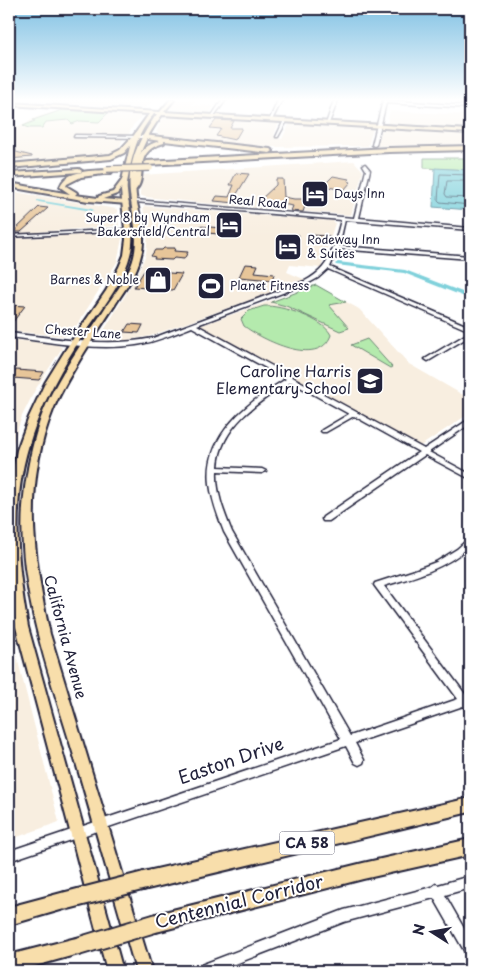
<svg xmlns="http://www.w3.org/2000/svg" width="479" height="980" font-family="'Playpen Sans',sans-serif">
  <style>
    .built { fill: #f8eee0 }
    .green { fill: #b4eaad; stroke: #6b8674 }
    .water { fill: #80d1db; stroke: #5a8b9b }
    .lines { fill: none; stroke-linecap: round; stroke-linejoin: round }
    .shore { stroke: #48687b; stroke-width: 1 }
    .canal { fill: #80d1db; fill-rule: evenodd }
    .building { fill: #e7c599; stroke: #22223b }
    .minor-casing { stroke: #22223b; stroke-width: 3 }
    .major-casing { stroke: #22223b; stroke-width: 4 }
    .highway-casing { stroke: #22223b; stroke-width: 4 }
    .minor { fill: #fff; fill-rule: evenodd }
    .major { fill: #f8deab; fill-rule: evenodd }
    .highway { fill: #f8deab; fill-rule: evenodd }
    .highway-bridge-far1-casing { stroke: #22223b; stroke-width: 8; stroke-linecap: butt }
    .highway-bridge-casing { stroke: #22223b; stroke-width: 21; stroke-linecap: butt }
    .highway-bridge-far1 { stroke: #f8deab; stroke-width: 5.5 }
    .highway-bridge { stroke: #f8deab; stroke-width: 17 }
    .labels { text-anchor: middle; stroke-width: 4; stroke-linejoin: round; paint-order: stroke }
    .far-poi-label { font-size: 12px; fill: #22223b; stroke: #fff; text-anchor: start }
    .far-street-label { font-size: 12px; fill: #22223b; stroke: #fff }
    .shield { fill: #fff; stroke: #646476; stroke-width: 1 }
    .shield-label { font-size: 14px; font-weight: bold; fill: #22223b }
    .poi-label { font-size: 15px; fill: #22223b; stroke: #fff; text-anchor: end }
    .street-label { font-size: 15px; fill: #22223b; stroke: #fff }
    .near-street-label { font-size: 18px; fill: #22223b; stroke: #fff }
  </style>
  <rect width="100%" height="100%" fill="#fff"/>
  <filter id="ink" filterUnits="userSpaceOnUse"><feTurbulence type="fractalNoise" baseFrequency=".02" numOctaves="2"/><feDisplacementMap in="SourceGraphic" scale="10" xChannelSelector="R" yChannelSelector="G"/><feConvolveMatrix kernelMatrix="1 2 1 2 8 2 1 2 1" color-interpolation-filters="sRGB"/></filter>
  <g filter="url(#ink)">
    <path class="built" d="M15,100H155L145,108Z
      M176,100H196L192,105L214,106L210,112L205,113L169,109Z
      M65,109L141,114L143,116L133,125L129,134L124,135L118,151L110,155L9,161V131L39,116Z
      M390,111L470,115V130L387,124Z
      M164,116L279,122L274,135L277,138L282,139L290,123L373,128L368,146L272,147L162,135L156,132Z
      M382,129L470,134V144L377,146Z
      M354,161L363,171L351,215L233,206L145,197L140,195L141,175Z
      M9,191L117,209L119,226L9,234Z
      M145,206L333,221L335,223L321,268L290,265L287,272L306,280L150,336L128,340H103L100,337L137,276L146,254L148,234L143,207Z
      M118,233L123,234L117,262L71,334L64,336L9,331V239Z
      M316,285L359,309L409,364L470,399V413L419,447L199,326Z
      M9,339L58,345L62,348L35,390L22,416L9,455Z
      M9,626L59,822L9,840Z"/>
    <path class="green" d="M65,109L109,112L99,122L80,121L72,124L68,120L46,122L42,128H29L23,126L35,121L33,120Z
      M424,158H470V170L424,168Z
      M316,285L346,302L329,305L349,328L340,331L286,306L271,302Z
      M264,306C281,305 324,319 331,335C319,369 261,339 244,326L241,319L249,311Z
      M367,339L392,367L390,368L351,345Z"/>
    <path class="water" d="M435,168L470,170V210L433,207Z"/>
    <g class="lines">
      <path class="shore" d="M470,175L440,174L438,200L440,202L470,205
        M470,181H447L445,194L447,197L470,198"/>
      <path class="canal" d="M37,200L92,209L94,210L92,211L39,202L37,201Z
        M338,262L405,270L470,295V299L404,273L336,265L335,264Z"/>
    </g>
    <path class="building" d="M216,120L234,121L230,128H242L235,140L216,136L221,129L210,128Z
      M16,148V152L32,156V157L9,159V149Z
      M236,173L249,174L235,197H238L236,203L214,201L217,196L229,197L234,185H230Z
      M333,176L349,179L348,181L351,182L344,190L323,186Z
      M276,179H283L284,197L294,199H305L320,183L324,206H305L303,212L291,211L293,206L260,200L276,185Z
      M39,207L48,208L21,232H13Z
      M227,216L239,217L233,230H222L219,234L195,232L199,226L221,228Z
      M287,235H299L293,254L280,253Z
      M309,235L329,236L328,242L307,240Z
      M164,248H175L174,251L188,252L184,259L174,258L172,260L154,259L155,257L151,256L155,250H162Z
      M245,264L258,265L255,272L274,274L272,280L239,277Z
      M144,271L182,274L173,290L134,287Z
      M10,305L25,306L9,327V307Z
      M129,324L143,325L139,333L124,332Z
      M16,370L44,372L39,380L13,378L14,376H12Z"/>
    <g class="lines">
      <g class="minor-casing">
        <path id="minor" d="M222,100H226L213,117H211Z
          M278,100H282L272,120L269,121Z
          M334,100H338L329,123L326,124Z
          M383,100L470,106V108L386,103L376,145L374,146L372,145Z
          M284,120L287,121L278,137H276Z
          M75,135L143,136L145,137L143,138L74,137Z
          M365,164L370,170L359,218L470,228V230L345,220L339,246L470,256V259L338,249L330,267L470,327V331L328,269L318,278L309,283L197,325L424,449L468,420L470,419V424L429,452L470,474V479L425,455L329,521H323L322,519L323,517L419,452L354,416L326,432H322L321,431L322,430L349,414L291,382C259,401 220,426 218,467L262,469L266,471L262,473L217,471C216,493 224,512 232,532L350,736L458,699L374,585L375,583L412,571L436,562L457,549L467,540L470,539V546C446,568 415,577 384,586L468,698L470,701V712L467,711L463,706L355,743L364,760L363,763L359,765L355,763L346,746L9,861V851L341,739L224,532C218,516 212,501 210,484C204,435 248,402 286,379L192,327C174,334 156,342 136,345C94,351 51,342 9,337V333C58,338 103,348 153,338L305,281C320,273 328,264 333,248V247L334,246L341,220L135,202L133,201L135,200L354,218L366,170L363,165Z
          M129,229L131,230V231L9,237V235Z
          M470,332V336L430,360L428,361L425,359Z
          M470,876V888L445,895L470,939V956L466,954L434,898L344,922L217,971H195L197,967L201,965L344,910L432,887L436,884L438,885Z"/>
      </g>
      <g class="major-casing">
        <path id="major" d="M170,100H174L164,112L470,130V133L162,115C142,141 131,169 137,203C141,220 146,238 141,255C137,274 125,289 115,305C104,321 94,337 84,353C73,371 61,390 53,410C23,484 33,559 50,634L152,971H136C115,899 95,828 74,756C51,678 17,590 23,507C25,480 30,453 38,427C51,384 81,346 105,308C114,294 125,281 131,266C141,241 133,219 130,194C127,164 139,138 157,114H154C138,132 134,150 129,172C128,179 126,185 127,191C129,212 136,234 130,255C121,290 93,318 74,349C13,447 8,515 28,627L123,971H107L16,627L9,579V490L17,450L29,417L45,383L66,349L106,291L119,267L124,255L126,239L121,191L122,180L132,138L149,114L9,105V103L160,112Z"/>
      </g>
      <g class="highway-casing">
        <path id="highway" d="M143,135L270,149L273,151L270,153L164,141V143C129,152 151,181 133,192L130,190C138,168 132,148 160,141L141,138Z
          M131,138L136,139L124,153L111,159L9,168V164L110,155L120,150Z
          M470,146V150L389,152L147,165L144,163L147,161L389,148Z
          M79,169L82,171L81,172L9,177V173Z
          M109,170L112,172L111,173L81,177L67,184L66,186L76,192L77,193L75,195L98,198L99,196L113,192L122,180H126L127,181L117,194L103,199L126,201L129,203L128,204L88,201L9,187V183L70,194L60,187C65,169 95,171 109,170Z
          M470,798V812L143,890L137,887L134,881L137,875L143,872Z
          M470,839V855L363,879L156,932L150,929L147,923L150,917L156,914L363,863Z
          M65,892L71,895L74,901L71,907L9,925V907Z
          M76,938L82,941L85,947L82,953L17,971H9V955Z"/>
      </g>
      <use href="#minor" class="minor"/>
      <use href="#major" class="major"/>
      <use href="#highway" class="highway"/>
      <g class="highway-bridge-far1-casing">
        <path id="highway-bridge-far1" d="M107,169L150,168"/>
      </g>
      <g class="highway-bridge-casing">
        <path id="highway-bridge" d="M65,901L143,881
          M76,947L156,923"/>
      </g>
      <use href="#highway-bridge-far1" class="highway-bridge-far1"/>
      <use href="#highway-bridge" class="highway-bridge"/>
    </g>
  </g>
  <linearGradient id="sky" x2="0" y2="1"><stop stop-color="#7ec0e3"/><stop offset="0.42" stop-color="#fff"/><stop offset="1" stop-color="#fff" stop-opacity="0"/></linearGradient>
  <rect width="479" height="237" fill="url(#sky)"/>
  <defs>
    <g id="hotel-square" transform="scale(1.4375)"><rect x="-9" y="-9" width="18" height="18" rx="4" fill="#22223b" stroke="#fff"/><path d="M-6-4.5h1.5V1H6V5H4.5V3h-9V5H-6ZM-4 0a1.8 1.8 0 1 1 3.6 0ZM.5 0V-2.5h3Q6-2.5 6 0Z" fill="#fff"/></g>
    <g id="shop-square" transform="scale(1.4375)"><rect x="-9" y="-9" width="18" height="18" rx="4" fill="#22223b" stroke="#fff"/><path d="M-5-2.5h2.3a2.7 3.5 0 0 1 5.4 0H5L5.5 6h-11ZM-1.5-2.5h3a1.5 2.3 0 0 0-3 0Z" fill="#fff"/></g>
    <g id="stadium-square" transform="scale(1.4375)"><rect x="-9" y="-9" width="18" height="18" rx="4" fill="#22223b" stroke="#fff"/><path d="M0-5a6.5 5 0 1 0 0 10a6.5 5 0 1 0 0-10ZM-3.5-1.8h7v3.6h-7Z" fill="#fff"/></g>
    <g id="school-square" transform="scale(1.4375)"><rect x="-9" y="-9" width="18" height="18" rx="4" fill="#22223b" stroke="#fff"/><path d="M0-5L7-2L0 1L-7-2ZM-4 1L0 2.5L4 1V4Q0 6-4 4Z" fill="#fff"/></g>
  </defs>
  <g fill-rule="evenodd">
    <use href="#hotel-square" x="315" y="194"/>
    <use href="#hotel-square" x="229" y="225"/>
    <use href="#hotel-square" x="288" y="247"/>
    <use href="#shop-square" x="158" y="280"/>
    <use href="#stadium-square" x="211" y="286"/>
    <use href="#school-square" x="370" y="381"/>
  </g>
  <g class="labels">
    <g class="far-poi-label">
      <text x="334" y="198">Days Inn</text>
      <text x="210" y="222" text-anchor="end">Super 8 by Wyndham<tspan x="210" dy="14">Bakersfield/Central</tspan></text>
      <text x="307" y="244">Rodeway Inn<tspan x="307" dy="14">&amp; Suites</tspan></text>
      <text x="139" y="284" text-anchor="end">Barnes &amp; Noble</text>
      <text x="230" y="290">Planet Fitness</text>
    </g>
    <g class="far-street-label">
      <text transform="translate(258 202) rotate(5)" y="4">Real Road</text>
      <text transform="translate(83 332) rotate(4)" y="4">Chester Lane</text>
    </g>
    <rect class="shield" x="279.5" y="831.5" width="55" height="23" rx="4"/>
    <g class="shield-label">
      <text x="307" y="848">CA 58</text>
    </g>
    <g class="poi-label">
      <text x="351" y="377">Caroline Harris<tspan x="351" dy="17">Elementary School</tspan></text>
    </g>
    <g class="street-label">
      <text transform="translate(65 637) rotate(75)" y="5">California Avenue</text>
    </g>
    <g class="near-street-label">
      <text transform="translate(231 761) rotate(-19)" y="6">Easton Drive</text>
      <text transform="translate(239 902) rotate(-14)" y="6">Centennial Corridor</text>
    </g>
  </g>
  <rect width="479" height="980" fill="none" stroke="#fff" stroke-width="30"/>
  <rect x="15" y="15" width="449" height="950" fill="none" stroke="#22223b" stroke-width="2" filter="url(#ink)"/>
  <g transform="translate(432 932) rotate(281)" stroke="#ffffff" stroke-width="4" paint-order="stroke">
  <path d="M0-4L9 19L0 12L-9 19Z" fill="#22223b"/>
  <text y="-8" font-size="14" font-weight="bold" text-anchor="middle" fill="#22223b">N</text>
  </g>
</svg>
